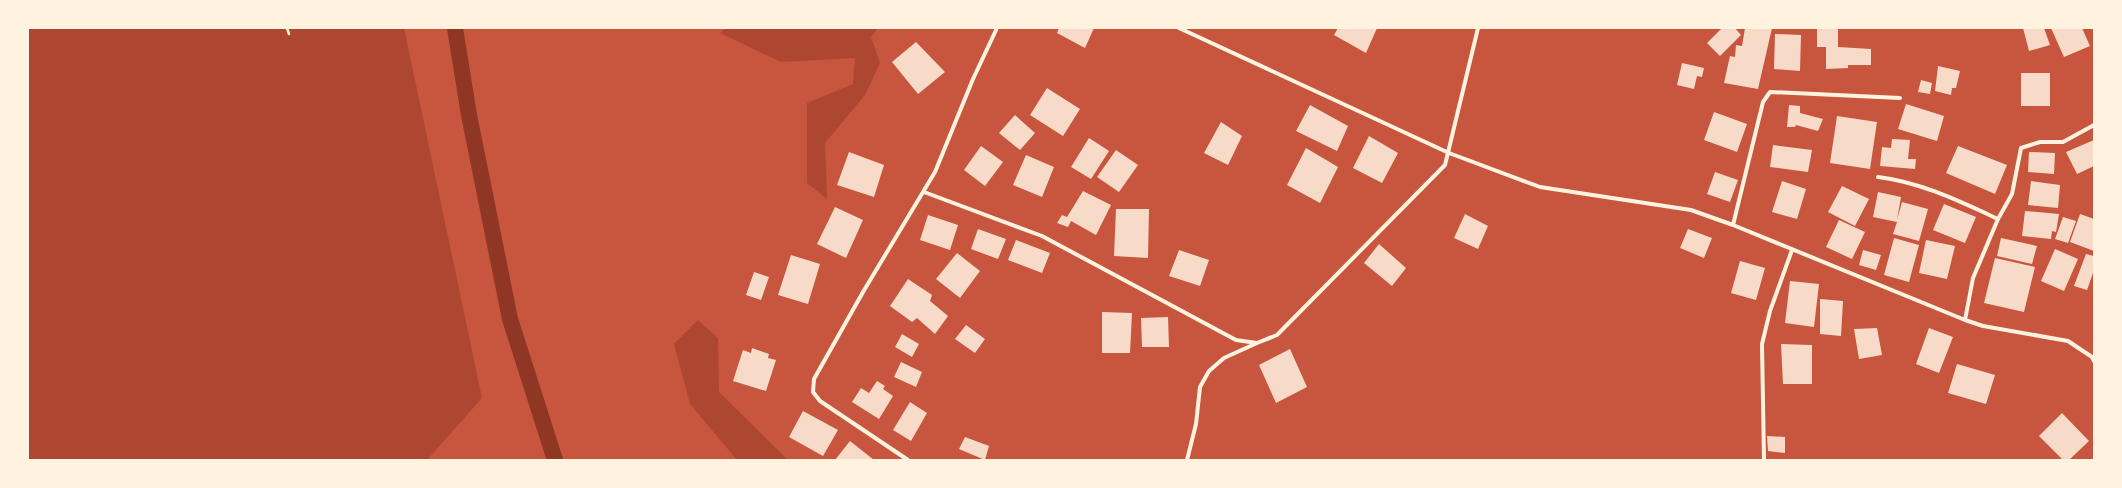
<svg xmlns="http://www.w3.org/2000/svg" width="2122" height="488" font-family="'Nunito Sans',sans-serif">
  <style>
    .green { fill: #ae4732 }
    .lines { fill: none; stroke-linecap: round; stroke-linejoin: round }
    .canal { stroke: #8f3625; stroke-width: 16 }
    .building { fill: #f7dbc8 }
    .path { stroke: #fff3e0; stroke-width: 2.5 }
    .minor { stroke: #fff3e0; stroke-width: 4 }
  </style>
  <rect width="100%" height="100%" fill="#c8553d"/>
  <path class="green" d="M28,28H404L482,398L427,460H28Z
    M727,28H878L871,37L880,63L865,95L825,143L827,199L807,183V103L853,84L855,58L781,62L720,33Z
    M698,320L718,338L719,392L788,460H737L690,404L674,344Z"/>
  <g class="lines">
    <path class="canal" d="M455,28L469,115L510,319L555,460"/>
  </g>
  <path class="building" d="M1059,28H1094L1085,48L1057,33Z
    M1338,28H1377L1366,53L1334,35Z
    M1722,28H1735L1741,35L1720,56L1707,43Z
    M1745,28H1772L1758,89L1724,83L1730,56L1735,57L1736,45L1742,46Z
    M1817,28H1838V47L1871,49V65H1848V68L1826,69V47H1817Z
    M2023,28H2044L2050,45L2029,51Z
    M2051,28H2082L2090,46L2064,57Z
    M1775,34L1801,35L1800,71L1774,69Z
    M916,42L945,72L918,94L892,62Z
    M1682,63L1704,68L1702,77L1697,76L1694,89L1677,85Z
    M1938,66L1960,71L1956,88H1952L1951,95L1935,91Z
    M2021,73H2050V106H2021Z
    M1921,80L1932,83L1930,94L1918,92Z
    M1047,88L1080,109L1063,136L1030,115Z
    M1906,104L1944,116L1937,141L1898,129Z
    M1310,105L1348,126L1337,151L1296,131Z
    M1789,105L1800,106V113L1823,119L1818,131L1796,125L1795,127H1787Z
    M1714,112L1747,124L1737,152L1704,140Z
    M1015,115L1035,133L1020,150L999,133Z
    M1837,116L1877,122L1870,169L1830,163Z
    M1221,122L1242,136L1228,165L1204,153Z
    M1369,136L1398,153L1382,183L1353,168Z
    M1089,138L1109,151L1091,179L1071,167Z
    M1892,139L1910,140L1908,159H1916L1915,169L1880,166L1882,147L1891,148Z
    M2094,140V166L2077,174L2066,152Z
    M1773,145L1812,150L1808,172L1770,167Z
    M981,146L1003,162L985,186L964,170Z
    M1958,146L2007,165L1995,194L1946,173Z
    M1306,148L1338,167L1320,203L1287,185Z
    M1116,150L1138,165L1119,192L1097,177Z
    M849,152L884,165L874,197L837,185Z
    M2029,152L2055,153L2054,174L2028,172Z
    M1026,155L1054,167L1042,197L1013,185Z
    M1715,172L1738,180L1730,202L1707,194Z
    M1782,181L1806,189L1797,219L1772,212Z
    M2031,181L2060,185L2058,208L2028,205Z
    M1842,186L1869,199L1855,226L1828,212Z
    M1083,191L1111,205L1096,235L1071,221L1068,227L1057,223L1062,215L1067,217Z
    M1878,192L1901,197L1897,220L1902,202L1928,209L1919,241L1893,234L1897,222L1873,217Z
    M1944,204L1976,217L1965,243L1933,230Z
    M835,207L863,220L846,258L817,244Z
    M1116,209H1149L1148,258L1114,256Z
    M2025,211L2059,214L2056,232L2052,231L2051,239L2022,236Z
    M1465,214L1488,226L1478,249L1454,238Z
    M2080,214L2094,219V251L2070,242Z
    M928,215L958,225L950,250L920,240Z
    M2063,217L2076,221L2068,243L2055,239Z
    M1839,220L1865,232L1852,259L1826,247Z
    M978,229L1006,239L998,259L971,249Z
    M1688,229L1712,238L1704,258L1680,248Z
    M1894,238L1919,245L1909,282L1884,275Z
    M2001,238L2037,246L2032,264L1997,256Z
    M1016,240L1050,253L1042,273L1008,260Z
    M1926,240L1955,246L1947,279L1919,273Z
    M1379,244L1406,268L1392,286L1364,263Z
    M2055,249L2078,259L2064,291L2041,281Z
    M1179,250L1209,260L1200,286L1169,276Z
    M1863,250L1881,255L1876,270L1859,265Z
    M957,253L980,271L960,298L936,279Z
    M2086,254L2094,256V270L2087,290L2074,286Z
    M791,255L820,264L808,304L778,295Z
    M1995,258L2035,267L2024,312L1984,303Z
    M1740,261L1765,268L1756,300L1731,293Z
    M754,272L769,277L761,300L746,295Z
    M908,279L932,295L930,301L948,316L935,334L917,318L912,322L890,306Z
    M1790,281L1819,284L1814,327L1785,323Z
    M1820,299L1843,301L1841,336L1820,334Z
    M1102,312L1132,313L1130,353H1102Z
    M1168,317L1169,347H1142L1141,318Z
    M966,325L985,339L975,353L955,339Z
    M1877,328L1882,355L1859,359L1854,329Z
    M1929,328L1953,337L1939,373L1916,364Z
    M902,334L919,344L912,357L895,347Z
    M1781,344L1812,345V384H1783Z
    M752,348L769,354L768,358L776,360L766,391L733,381L743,350L751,353Z
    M1290,349L1307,387L1276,403L1259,365Z
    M901,362L922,372L916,387L894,377Z
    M1957,364L1995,375L1986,404L1948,393Z
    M877,381L885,386L883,389L893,396L879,419L852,402L861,388L869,393Z
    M910,402L927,413L911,441L893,430Z
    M803,411L838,430L823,456L789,437Z
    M2062,413L2089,441L2069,460H2063L2039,436Z
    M1767,436L1785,437V453L1768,451Z
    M965,437L989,446L985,460L959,449Z
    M850,441L874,460H835Z"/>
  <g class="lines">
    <path class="path" d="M287,28L289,34"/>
    <path class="minor" d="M1179,28L1449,153L1540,187L1691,210L1733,225L1965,320L1983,326L2068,341L2092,357L2094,361
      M1878,177C1920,182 1959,201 1998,219
      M924,192L1042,236L1236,340L1257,343L1277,335L1445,165L1478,28
      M1733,225L1763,102L1770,92L1900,98
      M1965,320L1973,278L1998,219L2012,194L2021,148L2040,142H2063L2094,125
      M908,460L820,401L813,392L814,379L863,292L935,172L973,79L997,28
      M1187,460L1196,424L1200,387L1209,371L1224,358L1257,343
      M1764,460L1762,344L1770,311L1792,250"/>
  </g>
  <rect width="2122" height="488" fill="none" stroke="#fff3e0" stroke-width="58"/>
</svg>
